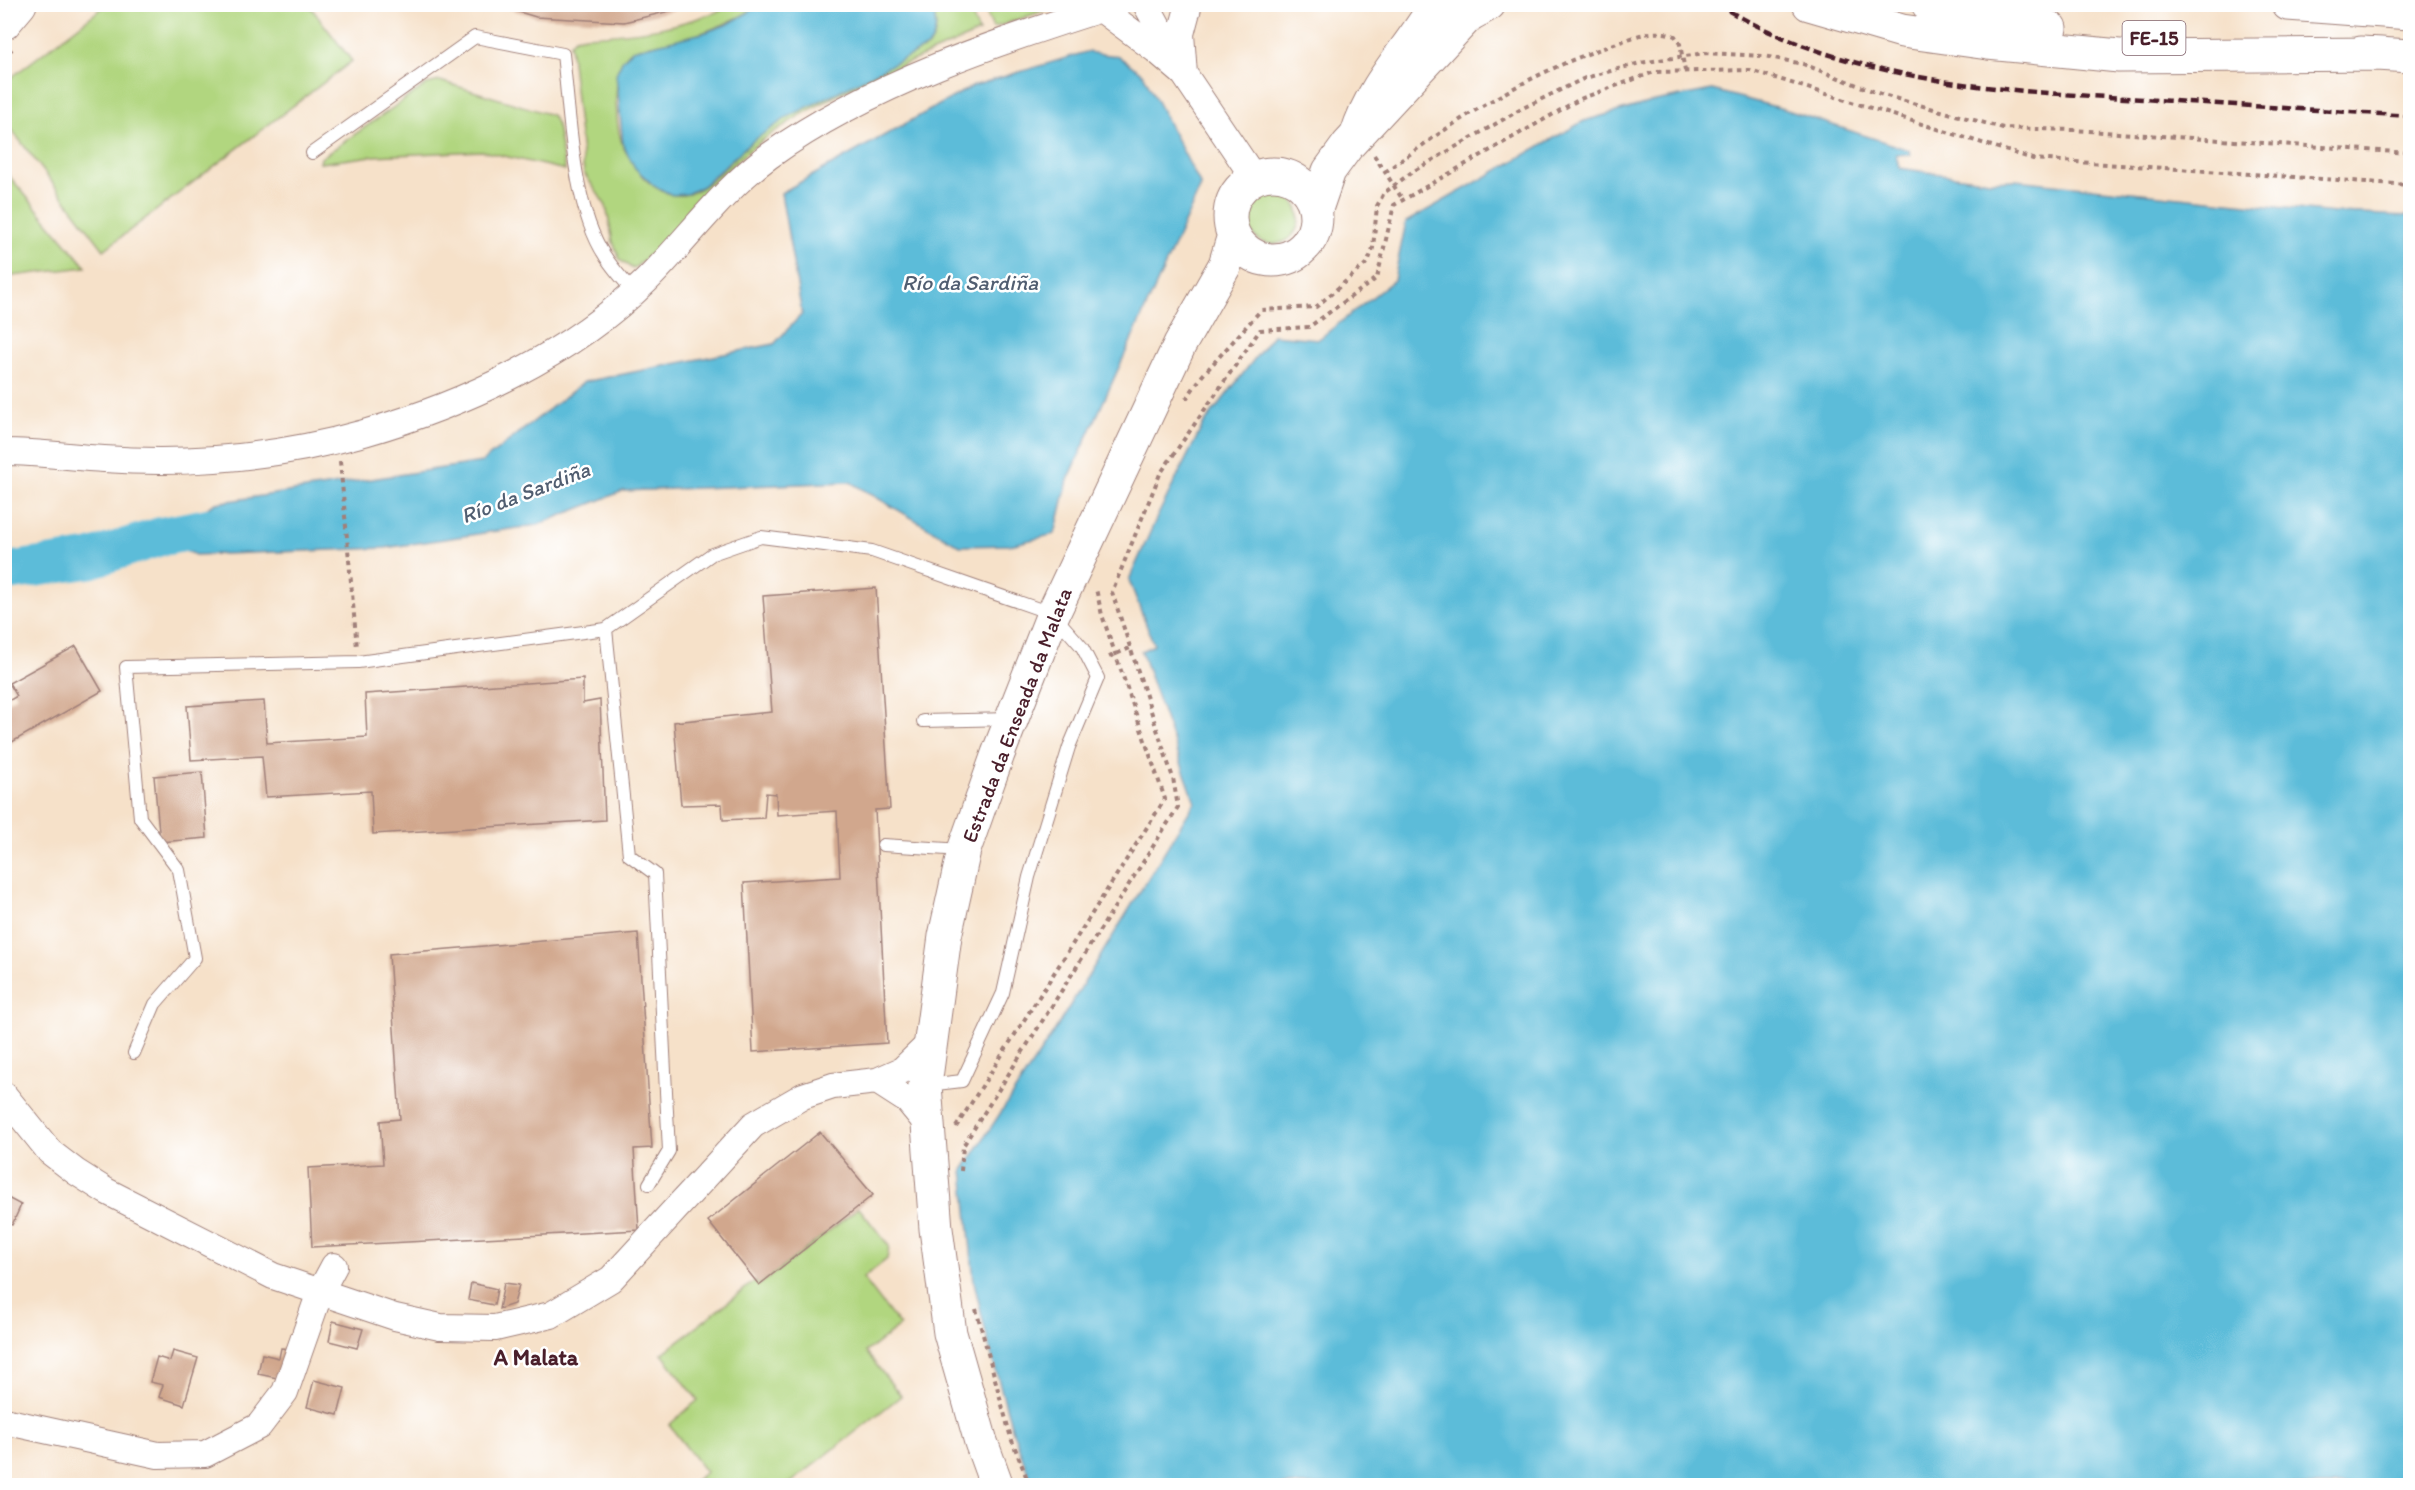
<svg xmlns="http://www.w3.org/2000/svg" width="2415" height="1490" font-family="Itim,sans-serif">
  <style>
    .green { fill: #b1d67f; stroke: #7e7a55; stroke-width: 1.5 }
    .water { fill: #5bbcd9; stroke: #526e82; stroke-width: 1.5 }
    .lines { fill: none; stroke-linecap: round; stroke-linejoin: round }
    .river { stroke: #5bbcd9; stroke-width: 39 }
    .building { fill: #d1a78d }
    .lane-casing { stroke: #a0807a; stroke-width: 14 }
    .street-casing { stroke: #a0807a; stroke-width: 28 }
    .secondary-casing { stroke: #a0807a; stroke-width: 35 }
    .highway-casing { stroke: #a0807a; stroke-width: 35 }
    .path { stroke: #a0807a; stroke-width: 4; stroke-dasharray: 4.5 4.5; stroke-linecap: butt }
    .lane { stroke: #fff; stroke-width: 12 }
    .street { stroke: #fff; stroke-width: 26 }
    .secondary { stroke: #fff; stroke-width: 33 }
    .highway { stroke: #fff; stroke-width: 33 }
    .rail { stroke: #4a1f2b; stroke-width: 4.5; stroke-dasharray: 9 4.5; stroke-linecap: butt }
    .labels { text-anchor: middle; stroke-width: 5; stroke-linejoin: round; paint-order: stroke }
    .shield { fill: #fff; stroke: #80626b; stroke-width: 1.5 }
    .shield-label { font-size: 20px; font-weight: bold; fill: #4a1f2b }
    .street-label { font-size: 21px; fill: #4a1f2b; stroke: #fff }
    .water-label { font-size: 22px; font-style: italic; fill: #515e71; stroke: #fff }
    .neighbourhood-label { font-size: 22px; font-weight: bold; fill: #4a1f2b; stroke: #fff }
  </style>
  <rect width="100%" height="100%" fill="#fff"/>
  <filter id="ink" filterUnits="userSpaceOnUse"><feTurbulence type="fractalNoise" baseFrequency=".0167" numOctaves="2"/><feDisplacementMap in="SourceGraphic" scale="12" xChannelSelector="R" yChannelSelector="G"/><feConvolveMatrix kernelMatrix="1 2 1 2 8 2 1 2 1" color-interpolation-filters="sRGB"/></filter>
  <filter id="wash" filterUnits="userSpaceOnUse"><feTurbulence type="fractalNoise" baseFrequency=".008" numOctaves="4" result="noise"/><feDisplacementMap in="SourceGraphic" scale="24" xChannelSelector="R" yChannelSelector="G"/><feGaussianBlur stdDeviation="1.35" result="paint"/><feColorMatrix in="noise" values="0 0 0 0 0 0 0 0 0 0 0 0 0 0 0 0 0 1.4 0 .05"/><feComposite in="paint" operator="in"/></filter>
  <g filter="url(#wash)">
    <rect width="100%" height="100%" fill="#f6e1c9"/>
    <path class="green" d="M1007,4H1061V5L993,28L986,12Z
      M106,5H309L352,61L104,250L5,121L4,83Z
      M735,5H761C736,20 712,31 683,39C669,43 640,45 630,52C611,66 615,123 622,143C624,150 629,157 633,163C642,180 664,198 684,195C709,190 730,161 748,145C797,100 868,76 927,47C940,36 936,20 932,5H968L979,32C900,67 812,98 745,154C704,189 675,237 633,269L620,260L613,242L606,206L584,173L570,43L575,38L585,36C645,33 680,27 735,5Z
      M440,81L552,115L557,125L565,170L482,151L372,156L320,163L321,158L427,84Z
      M4,171H5L86,267L5,277Z
      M1247 218a26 26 0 1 1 52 0a26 26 0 1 1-52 0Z
      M859,1208L889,1246L887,1259L863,1278L900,1326L866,1352L901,1396L788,1485H689L706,1472L669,1425L698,1400L662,1354L755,1281L759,1285Z"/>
    <path class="water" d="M932,4C936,20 939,36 927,47L788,117L750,143L703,186L687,194L672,195L654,186L635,168L623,145L616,74L622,61L632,50L703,33L728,24L761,5Z
      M1086,52L1118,56L1143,74L1201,186L1068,480L1055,534L1010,545L960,546L850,482L623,491L537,525L385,548L195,555L159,537L216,503L482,462L584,382L774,344L802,314L781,193L973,86Z
      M1712,90L1787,110L1909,150L1910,155L1896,154L1899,168L1989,181L2015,180L2335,213L2410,216V1485H1033L1014,1435L989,1346L974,1282L963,1170L1055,1030L1195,802L1141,651L1154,645L1129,580L1156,519L1203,425L1273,335L1319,339L1394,280L1406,222L1584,121L1655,101Z"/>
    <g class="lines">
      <path class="river" d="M4,572L90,559L159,537L211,527"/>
    </g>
    <g id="blocks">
      <path class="building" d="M493,4H695V5L624,22L536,17Z
        M876,588L890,809L875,810L887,1043L753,1052L744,883L840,877L837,811L777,815L776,794L766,793L764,818L723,820L722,804L681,805L674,722L772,712L763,596Z
        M76,646L102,691L5,746V703L17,696L9,683Z
        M583,679V703L600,700L605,820L373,834L371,791L266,797L262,756L191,760L187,706L264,701L267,743L367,737L365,694Z
        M202,772L207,838L160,842L154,776Z
        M638,933L652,1148L634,1149L639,1230L312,1247L308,1168L383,1164L380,1121L400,1119L389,954Z
        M820,1132L873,1195L759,1285L708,1221Z
        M4,1196L21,1205L12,1225L4,1221Z
        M471,1283L497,1289L494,1305L468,1300Z
        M504,1283L519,1285L514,1304L499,1309Z
        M333,1321L363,1329L357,1348L329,1341Z
        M281,1348L288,1349L282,1379L258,1374L262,1354L279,1358Z
        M173,1351L198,1358L184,1405L159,1397L163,1385L150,1382L157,1357L170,1361Z
        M314,1380L345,1388L338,1415L307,1407Z"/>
    </g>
  </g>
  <g filter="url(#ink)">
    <use href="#blocks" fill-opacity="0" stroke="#a0807a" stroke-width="1.5"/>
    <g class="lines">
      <g class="lane-casing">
        <path id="lane" d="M312,153L475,37L563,54C570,114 572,206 605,256C613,269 624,281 634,292
          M606,629L629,855L655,874L669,1151L649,1184
          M923,721L1011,719
          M883,845L963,850
          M134,1053L155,1004L195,958L179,870L140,818L126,667L358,662L606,629L712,554L761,537L872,551L1053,614L1082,647L1098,678L1069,747L1029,877L1003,993L962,1081L928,1085"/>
      </g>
      <g class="street-casing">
        <path id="street" d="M1146,4L1184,74L1254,178
          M1101,9L1156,50L1184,74L1181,34L1189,4
          M4,452C38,452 71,457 104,459C191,465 279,457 364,433C465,404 571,355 647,280C687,240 723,189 769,156C869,84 1001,40 1117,4
          M877,1081L908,1101L927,1124
          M4,1095L50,1152L76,1172L106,1191L273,1276L395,1317L440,1327L495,1328L551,1315L611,1279L753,1125L803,1096L833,1086L877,1081L902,1070L931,1042
          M4,1421L158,1455L205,1454L259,1426L285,1392L320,1292L334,1266"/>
      </g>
      <g class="secondary-casing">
        <path id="secondary" d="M4,23L20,4
          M1230 217a43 43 0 1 1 86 0a43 43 0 1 1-86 0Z
          M1316,209L1329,171L1348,145L1479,4
          M997,1486L981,1442L950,1333L936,1229L925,1085L945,936L964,850L998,754L1053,614L1180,344L1225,265L1234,235"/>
      </g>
      <g class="highway-casing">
        <path id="highway" d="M1809,4L1902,31L1988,43L2119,56L2382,54
          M1928,4L1972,17L2050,28
          M2288,4L2410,13
          M1469,15L1489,4
          M2361,53L2410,56
          M1357,134C1372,85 1410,49 1436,4"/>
      </g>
      <path class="path" d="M4,57L12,49
        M1374,155L1403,200
        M1385,172C1459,118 1523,76 1609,46C1632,38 1652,27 1675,36L1680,44L1685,71
        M1186,399L1202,376L1261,310L1316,307L1368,262L1373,248L1377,206L1384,193L1412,172L1523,108L1585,78L1640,63L1705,53L1764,56L1803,64L1883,95L2003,128L2074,130L2410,153
        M340,461L357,648
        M1109,657L1130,648
        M956,1127L1165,799L1102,615L1096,589
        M961,1171L963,1146L1178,807L1173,778L1112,592L1160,474L1260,330L1309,327L1377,278L1394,205L1580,99L1654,72L1750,70L2033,159L2410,185
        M976,1309L1011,1438L1030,1486"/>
      <use href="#lane" class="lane"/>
      <use href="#street" class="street"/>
      <use href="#secondary" class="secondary"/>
      <use href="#highway" class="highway"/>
      <path class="rail" d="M1717,4C1846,82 1997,91 2143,99C2232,105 2321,110 2410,116"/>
    </g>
  </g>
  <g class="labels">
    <rect class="shield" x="2122.5" y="21" width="63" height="34" rx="4.5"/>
    <g class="shield-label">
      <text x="2154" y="45">FE-15</text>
    </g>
    <g class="street-label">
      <text transform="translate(1017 715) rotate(-69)" y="7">Estrada da Enseada da Malata</text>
    </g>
    <g class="water-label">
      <text x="970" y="290">Río da Sardiña</text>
      <text transform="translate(525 492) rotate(-21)" y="8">Río da Sardiña</text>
    </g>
    <g class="neighbourhood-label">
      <text x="536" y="1365">A Malata</text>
    </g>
  </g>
  <rect width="2415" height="1490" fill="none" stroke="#fff" stroke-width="24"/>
</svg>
